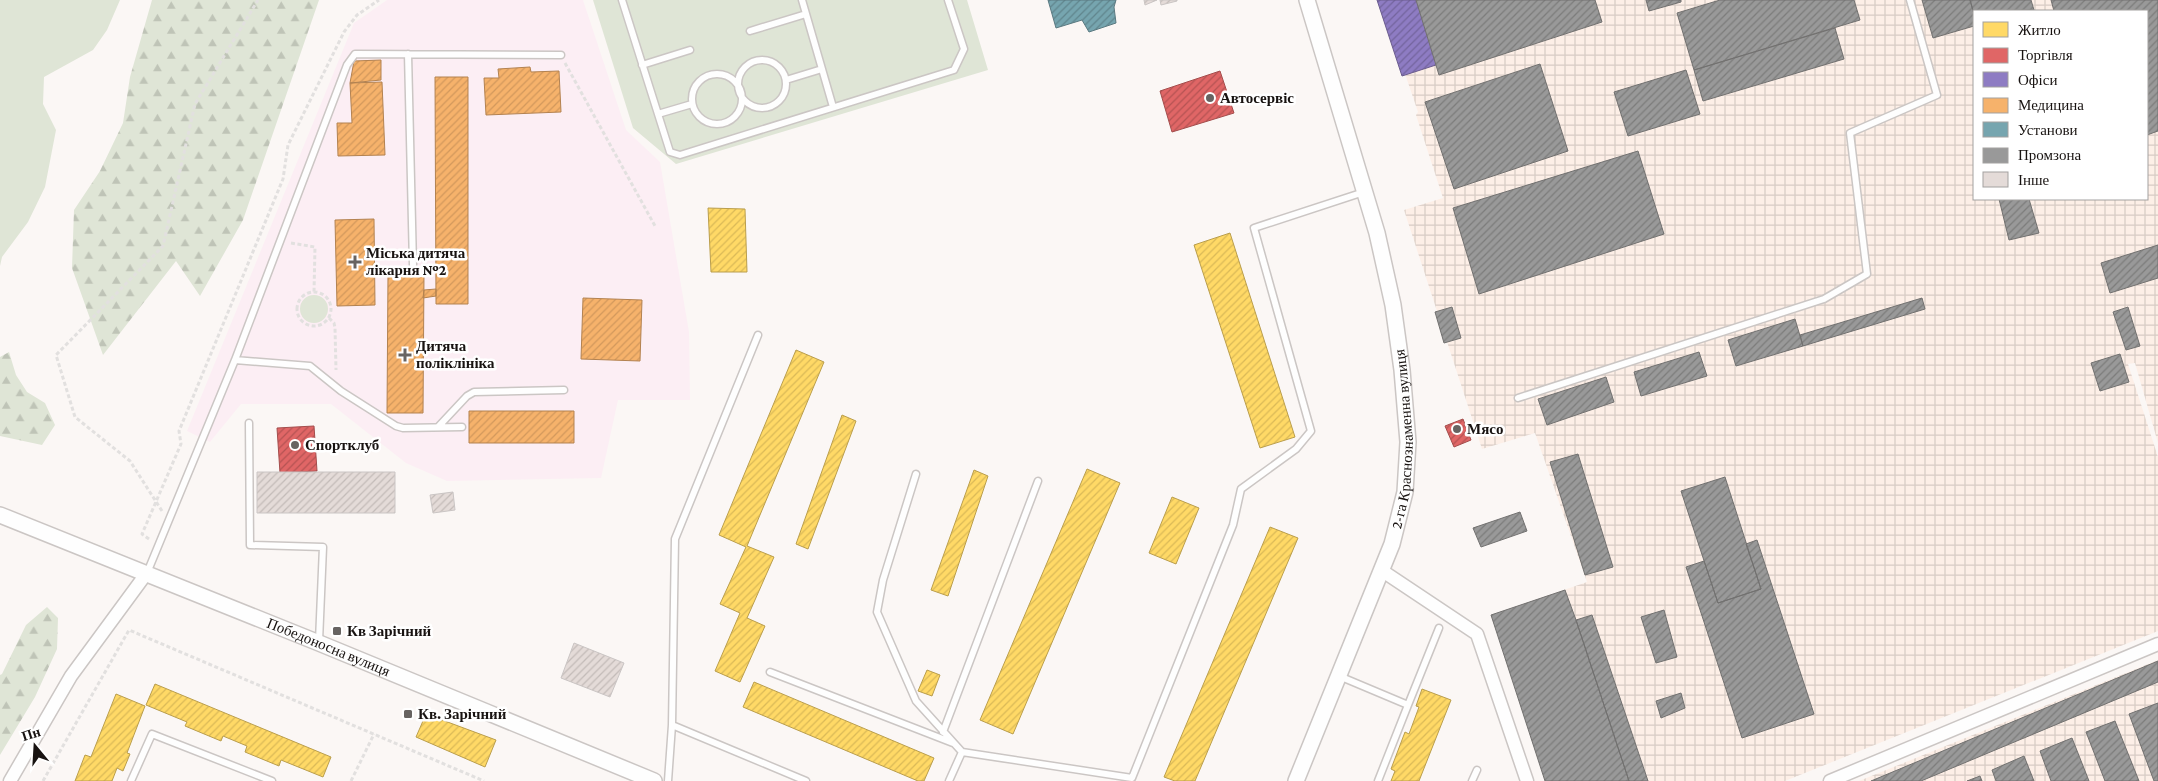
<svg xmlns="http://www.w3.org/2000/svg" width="2158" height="781" font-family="'Crimson Pro',serif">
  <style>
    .industrial { fill: url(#industrial-grid); fill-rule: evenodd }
    .medical { fill: #fceef4 }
    .grass { fill: #dfe5d6 }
    .forest { fill: url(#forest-firs) }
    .homes { fill: url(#homes-hatch); stroke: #ba9e4c }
    .shops { fill: url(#shops-hatch); stroke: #a44d4c }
    .offices { fill: url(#offices-hatch); stroke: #6b5c8e }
    .health { fill: url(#health-hatch); stroke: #b38250 }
    .public { fill: url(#public-hatch); stroke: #5a7980 }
    .industry { fill: url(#industry-hatch); stroke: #727170 }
    .building { fill: url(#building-hatch); stroke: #cac5c4 }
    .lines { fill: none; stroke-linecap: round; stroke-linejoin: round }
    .service-casing { stroke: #cbc6c4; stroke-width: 9 }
    .minor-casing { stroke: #cbc6c4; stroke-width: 15 }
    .tertiary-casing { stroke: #cbc6c4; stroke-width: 18 }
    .path { stroke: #e2e0df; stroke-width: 3; stroke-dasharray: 4 2.5; stroke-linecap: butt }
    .service { stroke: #fefefe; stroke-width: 6 }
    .minor { stroke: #fefefe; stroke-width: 12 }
    .tertiary { stroke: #fefefe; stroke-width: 15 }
    .poi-dot { fill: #676361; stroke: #fff; stroke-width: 2 }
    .labels { text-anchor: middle; stroke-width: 5; stroke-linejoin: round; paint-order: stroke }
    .poi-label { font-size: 15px; font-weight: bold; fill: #181311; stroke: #fff; text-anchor: start }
    .street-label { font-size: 15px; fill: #181311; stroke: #fff }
  </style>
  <defs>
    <pattern id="industrial-grid" width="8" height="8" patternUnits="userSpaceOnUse" patternTransform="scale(1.25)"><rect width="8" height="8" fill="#fdefe7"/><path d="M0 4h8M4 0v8" fill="none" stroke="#d8ccc5"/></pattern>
    <pattern id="forest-firs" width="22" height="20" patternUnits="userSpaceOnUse" patternTransform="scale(1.25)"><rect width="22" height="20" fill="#dfe5d6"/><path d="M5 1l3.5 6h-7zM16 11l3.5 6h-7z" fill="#bfc4b7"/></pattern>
    <pattern id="homes-hatch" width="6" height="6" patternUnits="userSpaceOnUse" patternTransform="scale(1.25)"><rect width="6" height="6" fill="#ffd966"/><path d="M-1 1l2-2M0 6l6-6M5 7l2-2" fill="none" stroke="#dab957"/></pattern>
    <pattern id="shops-hatch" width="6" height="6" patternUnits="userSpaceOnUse" patternTransform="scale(1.25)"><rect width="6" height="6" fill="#e06666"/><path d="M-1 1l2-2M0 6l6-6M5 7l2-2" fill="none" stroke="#b55353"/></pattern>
    <pattern id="offices-hatch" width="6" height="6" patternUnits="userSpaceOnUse" patternTransform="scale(1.25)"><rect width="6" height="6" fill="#8e7cc3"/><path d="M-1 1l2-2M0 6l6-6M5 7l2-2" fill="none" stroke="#73649d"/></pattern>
    <pattern id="health-hatch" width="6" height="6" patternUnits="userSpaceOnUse" patternTransform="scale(1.25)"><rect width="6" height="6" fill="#f6b26b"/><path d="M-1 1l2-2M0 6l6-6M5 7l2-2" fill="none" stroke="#d2985c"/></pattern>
    <pattern id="public-hatch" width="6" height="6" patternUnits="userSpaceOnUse" patternTransform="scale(1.25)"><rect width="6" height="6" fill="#76a5af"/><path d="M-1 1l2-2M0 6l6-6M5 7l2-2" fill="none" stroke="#60858d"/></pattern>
    <pattern id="industry-hatch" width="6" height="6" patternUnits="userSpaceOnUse" patternTransform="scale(1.25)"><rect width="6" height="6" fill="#999"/><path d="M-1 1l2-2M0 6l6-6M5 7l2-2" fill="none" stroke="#7c7c7b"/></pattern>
    <pattern id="building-hatch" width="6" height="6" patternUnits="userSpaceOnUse" patternTransform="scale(1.25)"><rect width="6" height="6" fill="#e4dbd8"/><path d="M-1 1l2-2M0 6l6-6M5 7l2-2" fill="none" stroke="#c3bbb8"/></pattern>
  </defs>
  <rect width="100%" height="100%" fill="#fbf7f5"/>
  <path class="industrial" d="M1380,0H2158V443L2135,363L2128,364L2158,457V631L1785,781H1545L1491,615L1587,582L1535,433L1482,449L1404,210L1443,198L1416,115L1418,112ZM1974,11H2147V199H1974Z
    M2158,660V781H1859Z"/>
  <path class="medical" d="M387,0H583L626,130L660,162L689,332L690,400H618L601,478L447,481L406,463L331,404H241L210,442L187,431L354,23Z"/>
  <path class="grass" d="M0,0H120L107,30L93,50L44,77L43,104L56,130L45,187L28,222L2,257L0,266Z
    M593,0H967L988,70L676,164L633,128Z
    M300 309a14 14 0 1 1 28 0a14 14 0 1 1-28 0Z"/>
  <path class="forest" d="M152,0H319L243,220L200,296L176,261L103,355L72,268L74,210L100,171L123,123L130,77Z
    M9,352L16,375L27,392L45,403L55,425L42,445L0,436V357Z
    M47,607L58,618L57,649L35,697L0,755V675L2,674L26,625Z"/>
  <path class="homes" d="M708,208L745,209L747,272H711Z
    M1230,233L1295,437L1260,448L1194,245Z
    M796,350L824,362L747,546L774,557L747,618L765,626L740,682L715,671L740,613L720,604L746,547L719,535Z
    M842,415L856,421L808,549L796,544Z
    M1087,469L1120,483L1013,734L980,720Z
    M974,470L988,476L948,596L931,590Z
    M1172,497L1199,508L1176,564L1149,553Z
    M1270,527L1298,538L1195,781H1175L1164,777Z
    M927,670L940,675L932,696L918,691Z
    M754,682L934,758L924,781H918L743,707Z
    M155,684L331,757L323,777L281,760L279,766L245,752L247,746L223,736L221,741L185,726L187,722L146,705Z
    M1422,689L1451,700L1419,781H1391L1395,771L1391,769L1405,732L1409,734L1419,707L1416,706Z
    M116,694L145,706L127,753L130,754L123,771L117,768L112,781H75L85,755L91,757Z
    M426,714L496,740L485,767L416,737Z"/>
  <path class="shops" d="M1220,71L1234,113L1172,132L1160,91Z
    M1463,419L1471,440L1454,447L1445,426Z
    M314,426L317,471L280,473L277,428Z"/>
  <path class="offices" d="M1377,0H1418L1439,64L1402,76Z"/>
  <path class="health" d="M381,60V80L350,83L354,61Z
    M530,67L531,72L559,71L561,112L486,115L484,78H499L498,69Z
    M435,77H468V304H436Z
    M382,82L385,155L338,156L337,123H352L350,83Z
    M374,219L375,305L337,306L335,220Z
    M388,274H424L423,413H387Z
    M436,289V296L423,298L424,290Z
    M583,298L642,300L640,361L581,359Z
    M469,411H574V443H469Z"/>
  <path class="public" d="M1048,0H1116L1114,7L1116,23L1089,32L1082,20L1056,28Z"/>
  <path class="industry" d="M1416,0H1595L1602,22L1439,75Z
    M1646,0H1681V2L1649,11Z
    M1720,0H1854L1860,20L1694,70L1677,13Z
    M1922,0H1970L1974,14V26L1933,38Z
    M1970,0H2031L2034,10L1974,11V14Z
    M2051,0H2158V131L2147,135V11H2054Z
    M1835,28L1844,59L1703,101L1694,70Z
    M1540,64L1568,151L1454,189L1425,102Z
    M1686,70L1700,114L1628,136L1614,92Z
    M1638,151L1664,234L1479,294L1453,208Z
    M1999,199H2029L2039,233L2009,240Z
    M2158,245V278L2110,293L2101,263Z
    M1922,298L1925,309L1803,346L1800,335Z
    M1452,307L1461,338L1444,343L1435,312Z
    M2128,307L2140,346L2126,350L2113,312Z
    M1795,319L1803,346L1736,366L1728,340Z
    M1699,352L1707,376L1641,396L1634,372Z
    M2120,354L2129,382L2100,391L2091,363Z
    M1606,377L1614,402L1547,425L1538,399Z
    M1578,454L1613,567L1585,575L1550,462Z
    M1725,477L1761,589L1718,603L1681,491Z
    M1520,512L1527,531L1481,547L1473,528Z
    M1757,540L1814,714L1742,738L1686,567L1704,561L1718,603L1761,589L1746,544Z
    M1565,590L1576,620L1629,781H1545L1491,615Z
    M1664,610L1677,657L1656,663L1641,617Z
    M1592,615L1648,781H1629L1576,620Z
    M2158,661V682L1921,781H1871Z
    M1681,693L1685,708L1661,718L1656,701Z
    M2158,703V781H2154L2129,714Z
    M2115,721L2139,781H2105L2086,732Z
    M2072,738L2089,781H2051L2040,751Z
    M2024,756L2034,781H1996L1992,770Z
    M1980,776L1982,781H1967Z"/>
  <path class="building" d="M1144,0H1157L1145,5Z
    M1160,0H1177V1L1161,5Z
    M257,472H395V513H257Z
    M453,492L455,510L433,513L430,495Z
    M574,643L624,663L610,697L561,678Z"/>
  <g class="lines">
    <g class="service-casing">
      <path id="service" d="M622,0L670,152L680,155L954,70L964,49L948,0
        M802,0L833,107
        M750,31L806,14
        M408,54L413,265
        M738 84a24 24 0 1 1 48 0a24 24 0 1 1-48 0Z
        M642,65L690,50
        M692 99a25 25 0 1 1 50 0a25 25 0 1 1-50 0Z
        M786,80L822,69
        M658,114L692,104
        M235,360L310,366L341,391L396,426L403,428L462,427
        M1518,398L1824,299L1867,274L1850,133L1937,95L1910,0
        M249,423L250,545L323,547L319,641
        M438,427L467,396L474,392L564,390
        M916,474L883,580L877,612L916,701L962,752
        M147,573L235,360L347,65L355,54L561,55
        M770,672L953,743
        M1339,676L1408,705L1378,781
        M1408,705L1439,628
        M672,725L806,781
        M943,732L1038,481
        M131,781L152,734L272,781
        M668,781L672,725L675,539L758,335
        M949,781L962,752L1132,778L1233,525L1241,489L1296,449L1311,431L1254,228L1364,192
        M1472,781L1477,770"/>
    </g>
    <g class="minor-casing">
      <path id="minor" d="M1381,570L1477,634L1527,781
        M10,781L71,676L146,574
        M1830,781L2158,644"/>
    </g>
    <g class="tertiary-casing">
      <g id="tertiary">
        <path id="s1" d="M0,515L319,643L654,781"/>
        <path id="s2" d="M1296,781L1392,544L1405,492L1408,442L1402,370L1393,305L1377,233L1307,0"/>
      </g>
    </g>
    <path class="path" d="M565,63L655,226
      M291,243L315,247L314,292
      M297 309a17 17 0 1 1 34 0a17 17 0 1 1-34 0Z
      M329,318L334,323L335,328L336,370
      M162,511L130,461L75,417L56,355L163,246L195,104L258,0
      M149,539L142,534L181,444L179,431L283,179L288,145L344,32L357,15L379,0
      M43,781L129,630L484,781
      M351,781L374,734"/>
    <use href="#service" class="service"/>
    <use href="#minor" class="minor"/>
    <use href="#tertiary" class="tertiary"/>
  </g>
  <g class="poi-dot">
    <circle cx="1210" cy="98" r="5"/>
    <path d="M352.5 254.5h5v5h5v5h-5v5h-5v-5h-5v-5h5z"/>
    <path d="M402.5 347.5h5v5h5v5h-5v5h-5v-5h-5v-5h5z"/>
    <circle cx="1457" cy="429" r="5"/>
    <circle cx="295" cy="445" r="5"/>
    <rect x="332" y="626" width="10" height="10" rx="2.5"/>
    <rect x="403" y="709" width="10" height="10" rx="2.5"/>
  </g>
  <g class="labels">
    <g class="poi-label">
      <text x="1220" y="103">Автосервіс</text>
      <text x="366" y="258">Міська дитяча<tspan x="366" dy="17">лікарня №2</tspan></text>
      <text x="416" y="351">Дитяча<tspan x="416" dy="17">поліклініка</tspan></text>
      <text x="1467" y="434">Мясо</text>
      <text x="305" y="450">Спортклуб</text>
      <text x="347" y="636">Кв Зарічний</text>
      <text x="418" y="719">Кв. Зарічний</text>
    </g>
    <g class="street-label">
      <text dy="5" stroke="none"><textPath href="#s2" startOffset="362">2-га Краснознаменна вулиця</textPath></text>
      <text dy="5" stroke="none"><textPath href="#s1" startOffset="354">Победоносна вулиця</textPath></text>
    </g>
  </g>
  <rect x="1973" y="10" width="175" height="190" fill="#ffffff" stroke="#a3a1a0"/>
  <rect x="1983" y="22" width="25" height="15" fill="#ffd966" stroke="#a3a1a0"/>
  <text x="2018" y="35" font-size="15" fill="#181311">Житло</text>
  <rect x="1983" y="48" width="25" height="15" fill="#e06666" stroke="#a3a1a0"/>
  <text x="2018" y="60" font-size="15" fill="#181311">Торгівля</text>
  <rect x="1983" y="72" width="25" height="15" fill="#8e7cc3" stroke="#a3a1a0"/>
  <text x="2018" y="85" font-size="15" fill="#181311">Офіси</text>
  <rect x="1983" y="98" width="25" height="15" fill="#f6b26b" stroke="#a3a1a0"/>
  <text x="2018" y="110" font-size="15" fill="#181311">Медицина</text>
  <rect x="1983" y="122" width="25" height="15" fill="#76a5af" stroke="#a3a1a0"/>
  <text x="2018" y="135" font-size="15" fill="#181311">Установи</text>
  <rect x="1983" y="148" width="25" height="15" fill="#999999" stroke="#a3a1a0"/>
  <text x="2018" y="160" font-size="15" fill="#181311">Промзона</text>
  <rect x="1983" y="172" width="25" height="15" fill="#e4dbd8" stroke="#a3a1a0"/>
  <text x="2018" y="185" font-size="15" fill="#181311">Інше</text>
  <g transform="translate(35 746) rotate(342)" stroke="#ffffff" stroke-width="4" paint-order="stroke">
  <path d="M0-4L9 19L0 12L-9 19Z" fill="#181311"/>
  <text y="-8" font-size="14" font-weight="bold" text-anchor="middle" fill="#181311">Пн</text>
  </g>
</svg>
